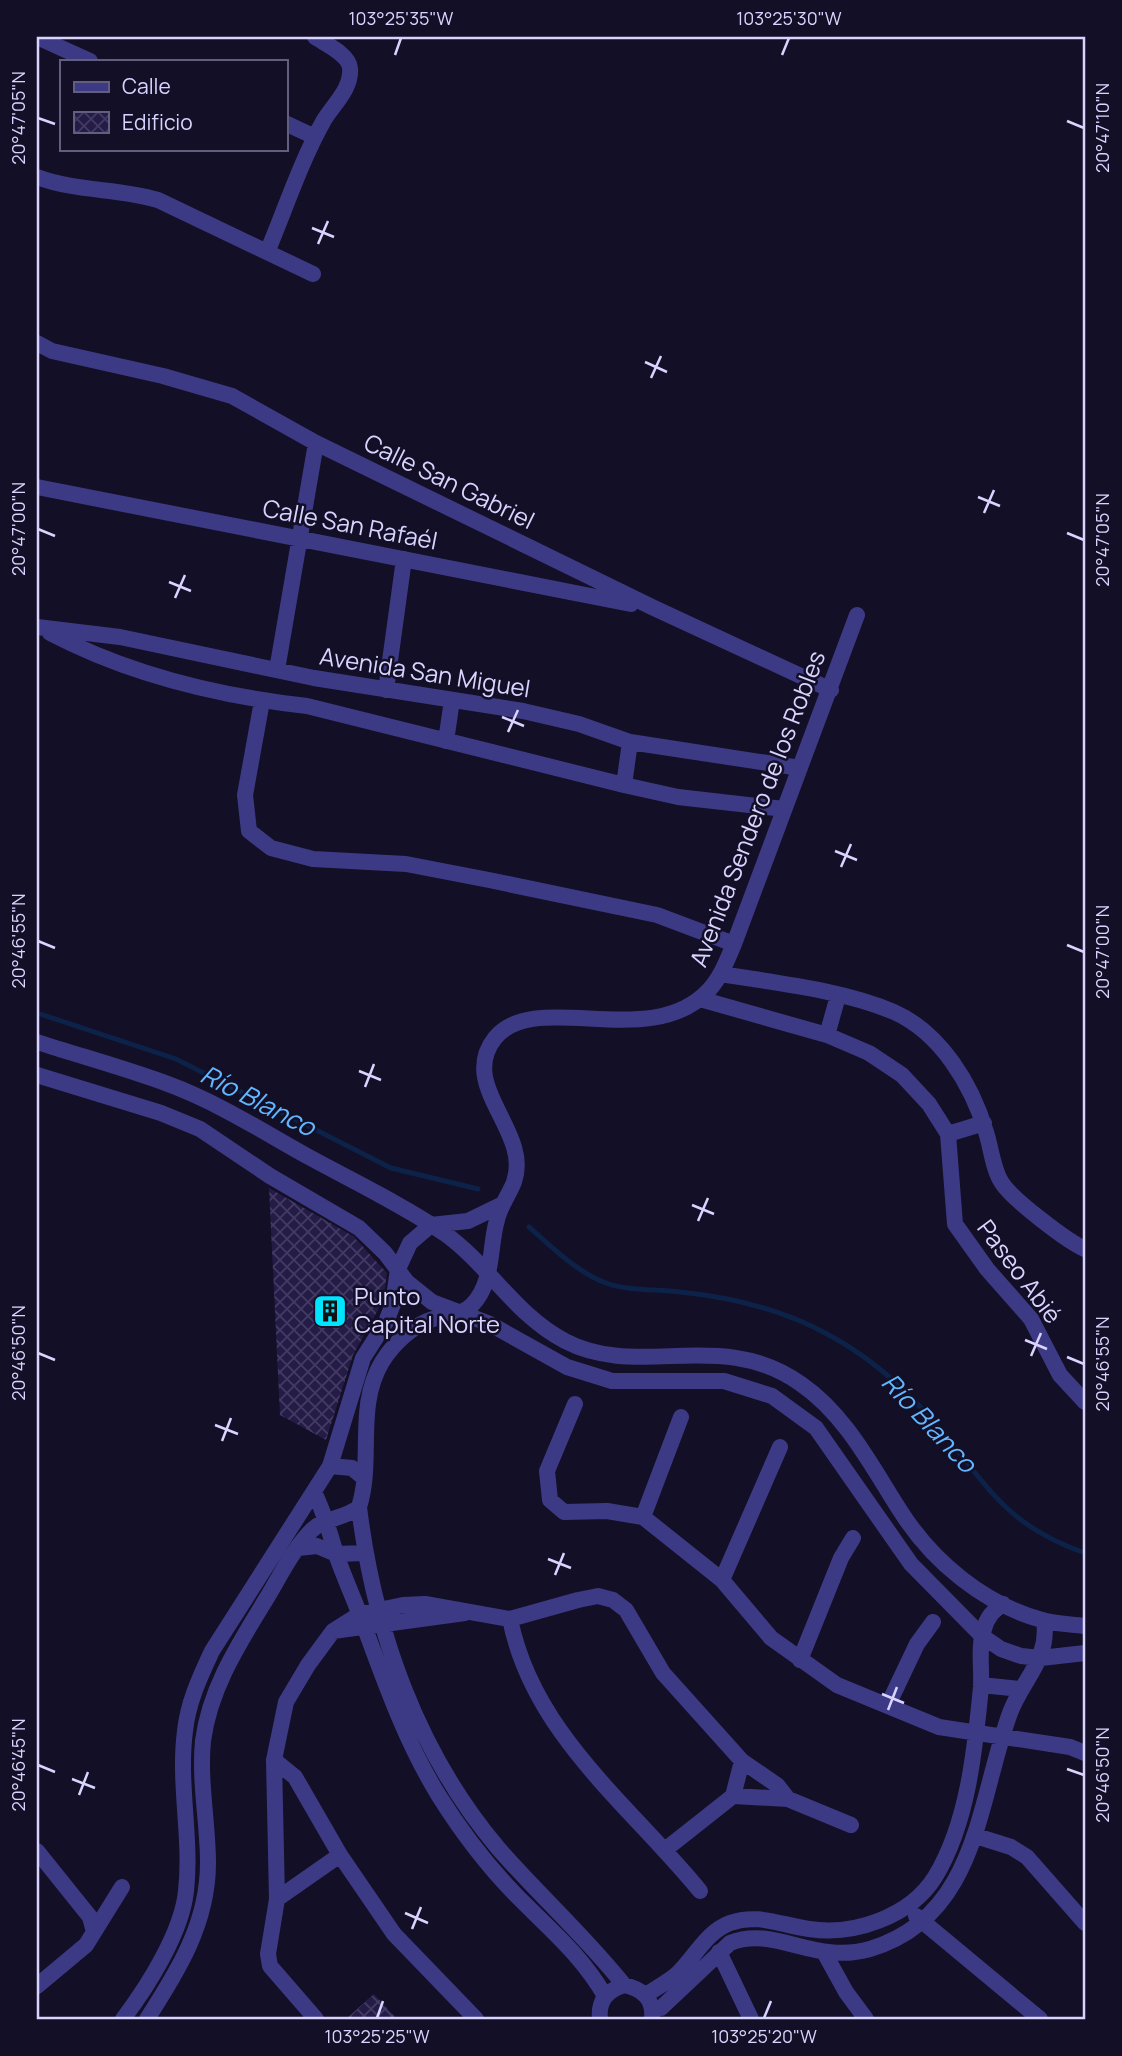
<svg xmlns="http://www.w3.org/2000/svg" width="1122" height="2056" font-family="Manrope,sans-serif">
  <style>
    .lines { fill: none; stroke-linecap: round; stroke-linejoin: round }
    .stream { stroke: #0c2248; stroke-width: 5 }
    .building { fill: url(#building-cross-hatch) }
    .minor { stroke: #3d3a85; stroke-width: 16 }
    .ticks { fill: none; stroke: #d9d4ff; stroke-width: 2.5 }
    .labels { text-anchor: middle; stroke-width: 5; stroke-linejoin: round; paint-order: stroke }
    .street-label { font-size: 24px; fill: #d9d4ff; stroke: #130f26 }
    .poi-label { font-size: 24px; fill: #d9d4ff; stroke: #130f26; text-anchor: start }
    .water-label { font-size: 26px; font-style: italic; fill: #62b6ff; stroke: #130f26 }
    .neatline { fill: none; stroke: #d9d4ff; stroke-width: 2.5 }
    .ticks-label { font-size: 18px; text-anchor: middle; fill: #d9d4ff }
  </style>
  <defs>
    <pattern id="building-cross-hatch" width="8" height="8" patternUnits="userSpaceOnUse" patternTransform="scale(1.75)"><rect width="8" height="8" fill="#241b47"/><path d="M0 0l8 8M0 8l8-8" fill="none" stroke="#433b63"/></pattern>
  </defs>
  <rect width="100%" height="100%" fill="#130f26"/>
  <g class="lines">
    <path class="stream" d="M37,1013L176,1059L391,1168L478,1189
      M529,1227C552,1247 578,1273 606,1283C627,1291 657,1289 680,1292C731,1297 781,1309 827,1334C863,1353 898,1382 926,1413C984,1476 996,1522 1085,1553"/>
  </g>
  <path class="building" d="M269,1188L353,1236L387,1273L383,1301L353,1355L326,1440L280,1415Z
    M374,1994L397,2019H346Z"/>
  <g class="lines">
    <path class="minor" d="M37,37L90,61
      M285,123L315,137
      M37,177C77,192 118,188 158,200L313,274
      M268,250C286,207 301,161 324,120C334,104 352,88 350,68C349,54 325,44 315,37
      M37,343L52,351L163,376L232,396L316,443L654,608L831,690
      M37,487L631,604
      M37,627L120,637L314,678L523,711L579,724L630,742L800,768
      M50,633C130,675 218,696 307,706L624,785L678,797L784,809
      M277,670L316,443
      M386,690L404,559
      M262,701L245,795L249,831L271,848L313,859L406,864L489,880L657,915L734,944
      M446,741L452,700
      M624,785L630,742
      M721,974C776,983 843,990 894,1012C941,1033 972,1085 986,1132C991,1147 993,1170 1002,1183C1012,1199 1068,1242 1085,1249
      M700,999L827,1035L869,1053L902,1075L929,1104L948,1134L955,1224L987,1269L1031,1319L1060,1375L1085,1402
      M827,1035L838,996
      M37,1042C80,1056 125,1068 168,1084C217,1102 262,1131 307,1156C353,1181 401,1204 444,1233C489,1265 515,1315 565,1341C639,1380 722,1327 801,1384C846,1415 872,1467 901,1512C933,1562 984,1604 1042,1620C1055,1624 1071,1624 1085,1626
      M37,1075L161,1113L200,1129L270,1176L359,1228L385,1253L407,1282L432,1302L490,1324L567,1367L612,1381H724L772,1396L816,1428L911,1564L982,1636L1001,1649L1021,1656L1041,1658L1085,1653
      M948,1134L984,1123
      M575,1404L547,1471L550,1500L564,1512L607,1511L643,1517L722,1580L771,1638L837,1685L939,1727L1070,1747L1085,1753
      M330,1466L352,1468L363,1477
      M314,1492C325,1514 330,1534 337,1557C346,1582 357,1606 366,1631C387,1688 407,1744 439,1796C461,1831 485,1863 514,1893C547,1927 581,1954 605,1996
      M359,1507C374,1630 417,1752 498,1848C539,1895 585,1936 624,1985
      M643,1517L681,1417
      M298,1548L317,1546L336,1554L365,1553
      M722,1580L780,1447
      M510,1619C533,1734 630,1805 700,1891
      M333,1631L465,1613
      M800,1660L841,1558L853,1538
      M981,1685L1021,1689
      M888,1705L917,1644L933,1622
      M274,1760L295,1777L340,1855L394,1934L476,2019
      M733,1796L788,1799
      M976,1836L1011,1847L1027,1857L1085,1923
      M666,1849L733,1796L742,1761
      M37,1851L90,1917L94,1932
      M277,1899L340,1855
      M916,1916L1040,2019
      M719,1952L751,2019
      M825,1954L846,1992L866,2019
      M37,1986L86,1945L122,1887
      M646,1995C656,1988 668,1982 677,1974C695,1957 706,1932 730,1923C758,1913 781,1925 809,1929C853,1936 910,1917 935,1877C968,1823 975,1749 981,1687C982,1668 978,1647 984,1629C987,1617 993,1611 1003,1604
      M653,2008H661L730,1943C775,1925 814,1965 870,1949C978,1917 978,1800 1010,1713C1022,1680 1050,1659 1044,1621
      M123,2019C148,1986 182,1932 186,1891C192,1838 178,1784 185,1731C188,1702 200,1677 212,1651L330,1466L363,1358L386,1322L393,1304L398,1269L410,1243L431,1225L468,1221L501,1205
      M147,2019C178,1971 208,1923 208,1863C208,1823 199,1781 203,1741C210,1687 240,1642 268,1596C281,1574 294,1548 312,1530C325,1517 345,1519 359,1507C374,1460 355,1407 382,1362C393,1344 413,1325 433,1319C447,1314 462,1316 472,1305C494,1283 489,1247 497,1220C500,1206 509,1195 514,1182C532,1131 457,1086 495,1038C536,988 651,1053 709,990C721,977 727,960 734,944L857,615
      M316,2019L270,1966L268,1954L277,1899L274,1760L286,1702L308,1665L333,1631L360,1614L403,1605L425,1604L510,1619L578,1600L598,1596L613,1600L626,1610L663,1673L742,1761L777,1785L788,1799L851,1825
      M600,2019C598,2000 607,1991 624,1985C643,1989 654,1999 652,2019"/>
  </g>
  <path class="ticks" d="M395,55L401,38M782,55L789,38M38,118L55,124M1067,121L1084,128M312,228L334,237M318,244L328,221M645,362L667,372M651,378L661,356M978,497L1000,506M984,513L994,490M38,529L55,536M1067,533L1084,540M169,582L191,591M175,598L185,575M502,717L524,726M508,732L518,710M835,851L857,860M841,867L851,844M38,941L55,948M1067,945L1084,952M359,1071L381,1080M365,1087L374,1064M692,1205L714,1214M698,1221L708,1198M1025,1340L1047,1349M38,1353L55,1360M1031,1356L1041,1333M1067,1357L1084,1364M215,1425L238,1434M222,1441L231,1418M548,1559L571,1568M555,1575L564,1553M882,1694L904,1703M888,1710L897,1687M38,1765L55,1772M1067,1769L1084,1775M72,1779L95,1788M79,1795L88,1772M405,1913L428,1923M412,1929L421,1907M377,2018L383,2001M764,2018L771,2001"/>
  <defs>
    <g id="building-square" transform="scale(1.75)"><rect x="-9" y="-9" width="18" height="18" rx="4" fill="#00e5ff" stroke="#130f26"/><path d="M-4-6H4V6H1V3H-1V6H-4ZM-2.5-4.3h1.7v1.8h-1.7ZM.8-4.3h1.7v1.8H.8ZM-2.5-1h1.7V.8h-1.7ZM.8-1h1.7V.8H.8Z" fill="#111"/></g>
  </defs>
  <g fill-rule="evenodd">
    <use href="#building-square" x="330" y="1311"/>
  </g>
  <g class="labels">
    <g class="street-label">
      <text transform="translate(449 482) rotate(26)" y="8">Calle San Gabriel</text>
      <text transform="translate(350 525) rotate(11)" y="8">Calle San Rafaél</text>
      <text transform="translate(425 673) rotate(9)" y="8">Avenida San Miguel</text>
      <text transform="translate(758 809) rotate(-69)" y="8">Avenida Sendero de los Robles</text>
      <text transform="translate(1019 1272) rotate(53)" y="8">Paseo Abié</text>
    </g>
    <g class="poi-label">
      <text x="354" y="1305">Punto<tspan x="354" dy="28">Capital Norte</tspan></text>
    </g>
    <g class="water-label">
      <text transform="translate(258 1101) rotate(27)" y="9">Río Blanco</text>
      <text transform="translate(929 1423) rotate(47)" y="9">Río Blanco</text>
    </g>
  </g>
  <rect width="1122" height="2056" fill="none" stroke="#130f26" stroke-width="77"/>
  <rect x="60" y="60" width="228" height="91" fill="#130f26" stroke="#625e7d" stroke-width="2"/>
  <rect x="74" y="82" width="35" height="10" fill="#3d3a85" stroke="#625e7d" stroke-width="2"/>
  <text x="122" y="94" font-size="21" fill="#d9d4ff">Calle</text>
  <rect x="74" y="112" width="35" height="21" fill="url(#building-cross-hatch)" stroke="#625e7d" stroke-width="2"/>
  <text x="122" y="130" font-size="21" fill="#d9d4ff">Edificio</text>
  <rect x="38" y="38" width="1046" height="1980" class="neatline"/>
  <g class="ticks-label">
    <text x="401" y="25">103°25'35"W</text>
    <text x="789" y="25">103°25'30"W</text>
    <text transform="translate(19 118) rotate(-90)" y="6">20°47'05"N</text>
    <text transform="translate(1103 128) rotate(-90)" y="6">20°47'10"N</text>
    <text transform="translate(19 529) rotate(-90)" y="6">20°47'00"N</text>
    <text transform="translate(1103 540) rotate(-90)" y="6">20°47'05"N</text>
    <text transform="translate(19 941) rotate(-90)" y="6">20°46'55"N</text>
    <text transform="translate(1103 952) rotate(-90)" y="6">20°47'00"N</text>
    <text transform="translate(19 1353) rotate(-90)" y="6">20°46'50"N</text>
    <text transform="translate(1103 1364) rotate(-90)" y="6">20°46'55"N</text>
    <text transform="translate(19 1765) rotate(-90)" y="6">20°46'45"N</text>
    <text transform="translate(1103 1775) rotate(-90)" y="6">20°46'50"N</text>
    <text x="377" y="2043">103°25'25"W</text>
    <text x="764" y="2043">103°25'20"W</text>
  </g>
</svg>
